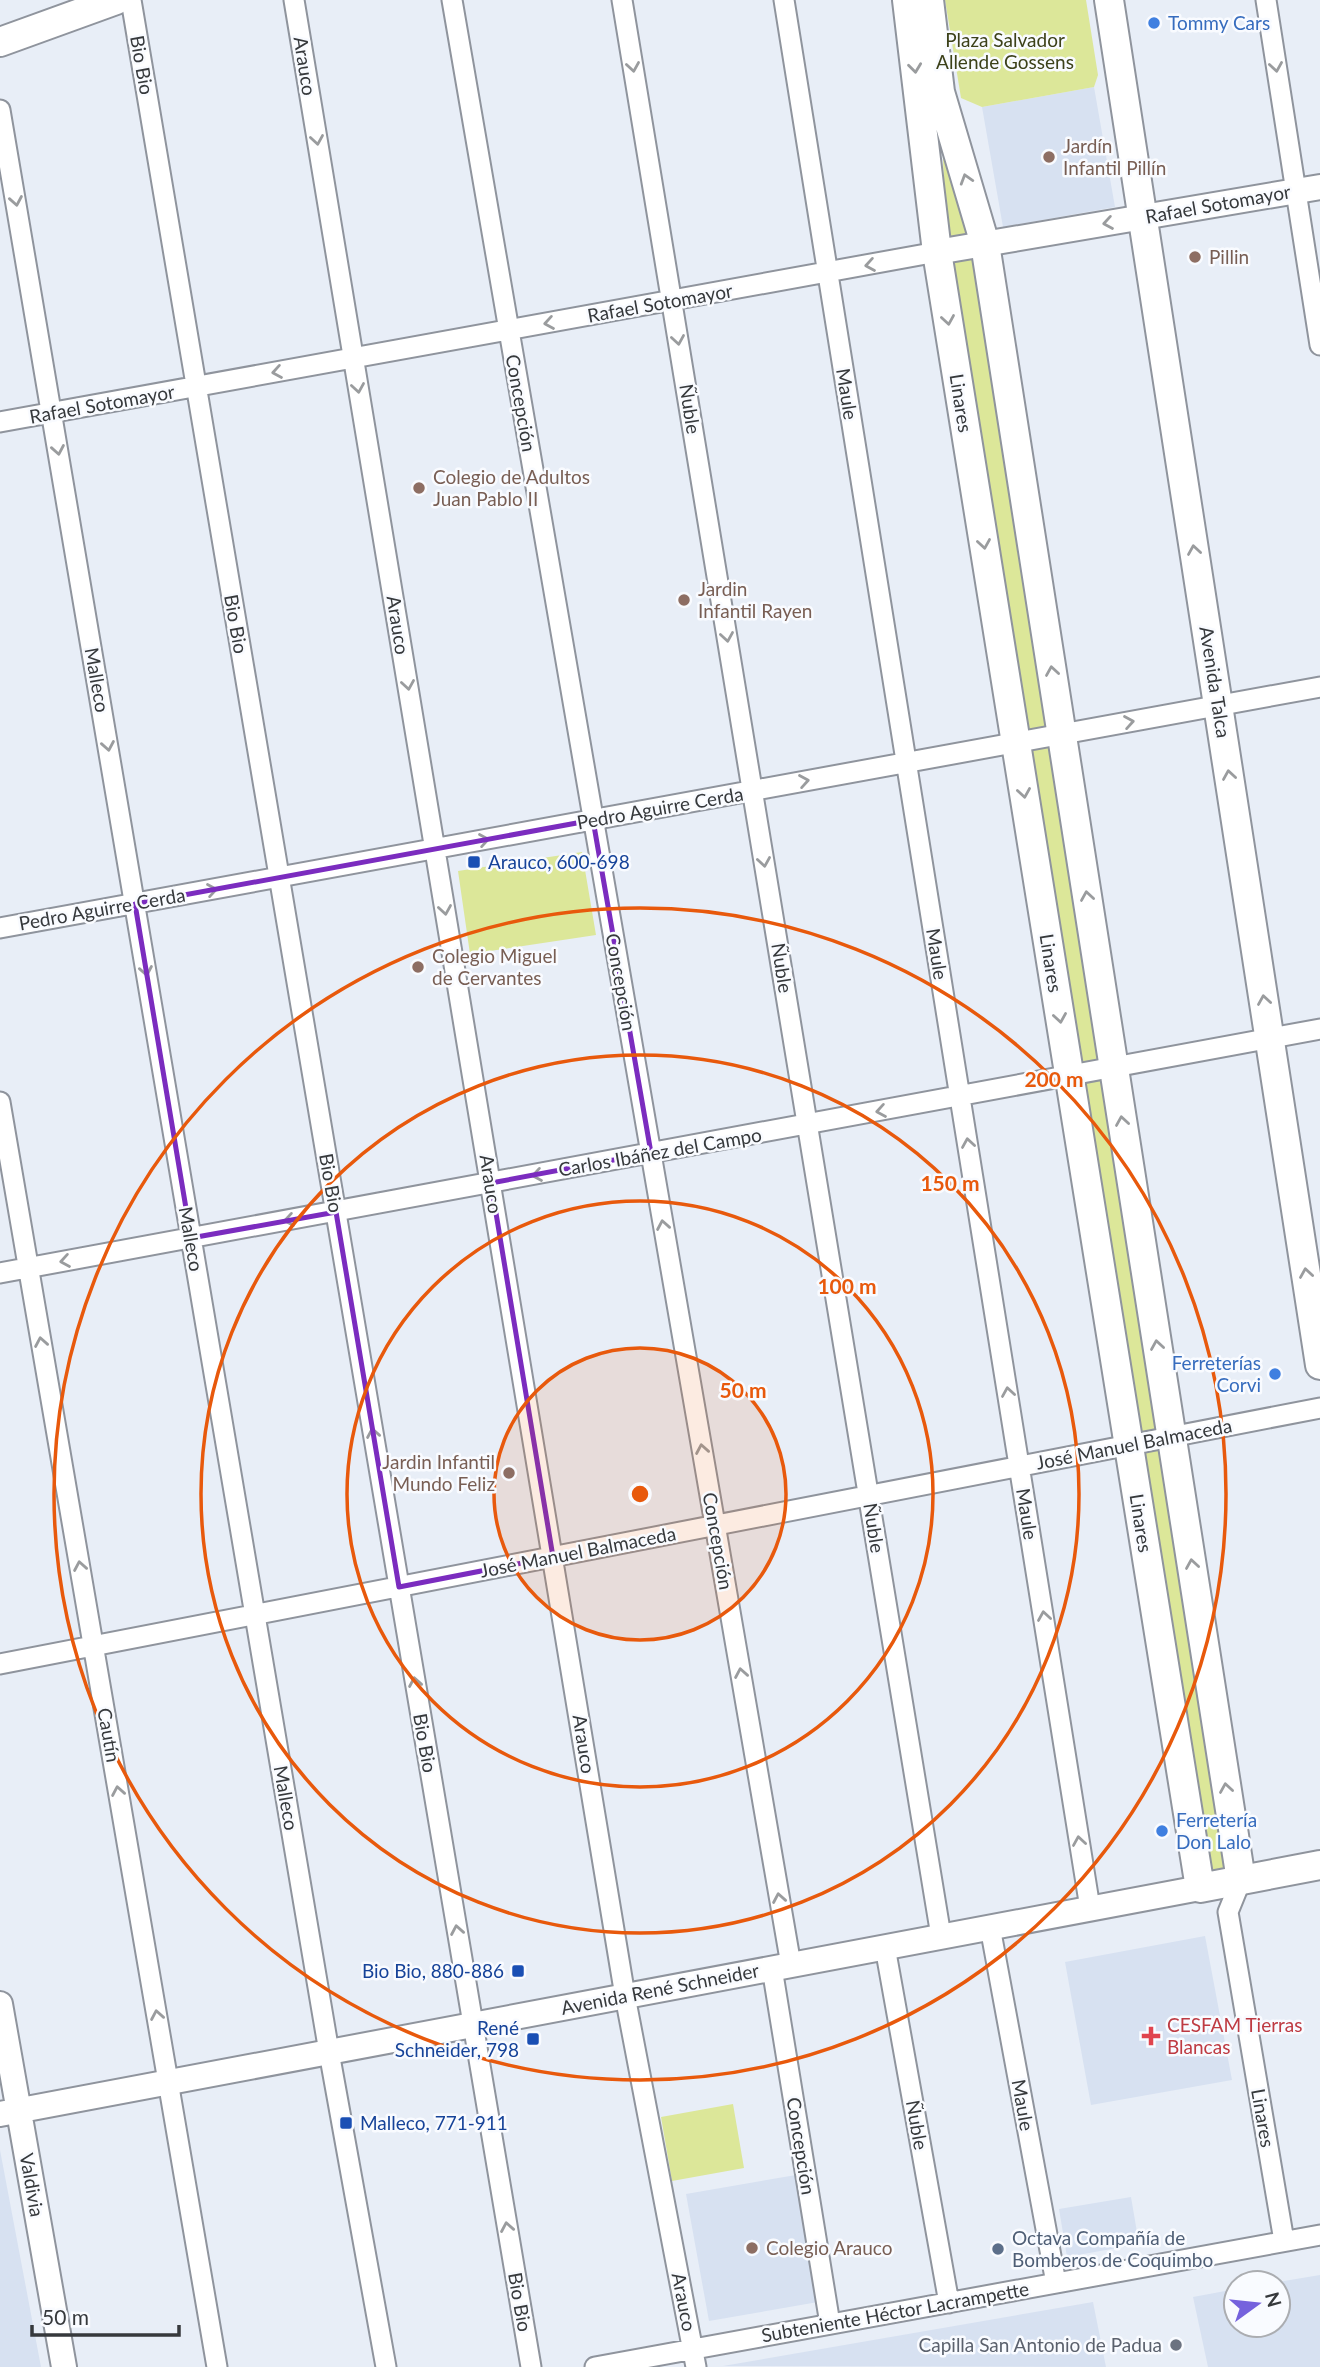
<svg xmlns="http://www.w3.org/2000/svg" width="1320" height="2367" font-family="Lato,sans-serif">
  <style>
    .built { fill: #d7e1f1 }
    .green { fill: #dce799 }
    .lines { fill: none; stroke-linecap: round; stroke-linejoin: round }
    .minor-casing { stroke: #8f949d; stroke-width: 23 }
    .tertiary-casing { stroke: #8f949d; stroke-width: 28 }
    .secondary-casing { stroke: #8f949d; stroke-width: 32 }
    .minor { stroke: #fff; stroke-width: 19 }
    .tertiary { stroke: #fff; stroke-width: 24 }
    .secondary { stroke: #fff; stroke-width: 28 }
    .oneway { stroke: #9a9c9e }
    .marked { fill: none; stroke: #7b2cbf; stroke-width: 5; stroke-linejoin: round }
    .ring { fill: none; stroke: #e8590c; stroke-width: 3.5 }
    .shop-dot { fill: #3f7fe0; stroke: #f9fbff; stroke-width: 2.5 }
    .education-dot { fill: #8d6e63; stroke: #f9fbff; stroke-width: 2.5 }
    .transit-dot { fill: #1a4fb4; stroke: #f9fbff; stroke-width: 2.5 }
    .health-dot { fill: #e0444e; stroke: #f9fbff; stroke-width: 2.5 }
    .service-dot { fill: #5c6f8a; stroke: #f9fbff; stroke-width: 2.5 }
    .worship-dot { fill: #6b7280; stroke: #f9fbff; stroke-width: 2.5 }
    .labels { text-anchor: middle; stroke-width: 5; stroke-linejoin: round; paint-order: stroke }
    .shop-label { font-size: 19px; fill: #366cbe; stroke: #f9fbff; text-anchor: start }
    .park-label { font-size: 19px; fill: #3c4119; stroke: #f9fbff }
    .street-label { font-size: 19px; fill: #36393c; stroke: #f9fbff }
    .education-label { font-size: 19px; fill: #785e54; stroke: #f9fbff; text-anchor: start }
    .transit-label { font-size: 19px; fill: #164399; stroke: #f9fbff; text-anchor: start }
    .health-label { font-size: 19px; fill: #be3a42; stroke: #f9fbff; text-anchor: start }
    .service-label { font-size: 19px; fill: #4e5e75; stroke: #f9fbff; text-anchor: start }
    .worship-label { font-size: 19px; fill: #5b616d; stroke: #f9fbff; text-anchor: end }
    .centre { fill: #e8590c; stroke: #f9fbff; stroke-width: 3.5 }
    .ring-label { font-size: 21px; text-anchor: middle; font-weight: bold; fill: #e8590c; stroke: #f9fbff; stroke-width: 5; stroke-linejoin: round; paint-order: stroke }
  </style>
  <rect width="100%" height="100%" fill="#e8eef7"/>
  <path class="built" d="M1094,87L1115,207L1003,227L982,107Z
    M1205,1936L1232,2080L1091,2105L1065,1962Z
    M0,2150L41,2367H0Z
    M796,2175L818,2302L709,2321L686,2194Z
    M1131,2197L1139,2244L1067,2257L1059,2209Z
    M1320,2275V2367H1208L1193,2297L1236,2289V2325H1278V2283H1272Z
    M1093,2302L1106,2367L722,2366H723Z"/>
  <path class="green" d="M945,0H1086L1098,75L1094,87L982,107L961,98Z
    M942,134L974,257L1231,1867L1207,1871L947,262Z
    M582,852L596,935L470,954L458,871Z
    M733,2104L744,2168L672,2181L661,2117Z"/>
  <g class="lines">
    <g class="minor-casing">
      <path id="minor" d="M131,0L531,2367
        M294,0L625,1996L696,2367
        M452,0L791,1965
        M622,0L941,1936
        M784,0L1090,1908
        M1266,0L1320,345
        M0,110L329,2052L386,2367
        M0,422L937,252
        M0,928L1320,687
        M0,1102L217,2367
        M0,1273L1320,1029
        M0,1664L1320,1408
        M1241,1880L1228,1912L1284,2241
        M990,1927L1056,2283
        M885,1947L949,2303
        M772,1968L830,2324
        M595,2367L1320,2235"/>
    </g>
    <g class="tertiary-casing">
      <path id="tertiary" d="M937,252L1320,187
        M0,2004L64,2367
        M0,2114L1200,1888"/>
    </g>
    <g class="secondary-casing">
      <path id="secondary" d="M907,0L937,252L1200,1888L1320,1865
        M929,0L940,92L985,244L1241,1880
        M1109,0L1320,1365
        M0,42L116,0"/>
    </g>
    <use href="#minor" class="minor"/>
    <use href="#tertiary" class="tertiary"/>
    <use href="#secondary" class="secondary"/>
  </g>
  <defs><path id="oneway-chevron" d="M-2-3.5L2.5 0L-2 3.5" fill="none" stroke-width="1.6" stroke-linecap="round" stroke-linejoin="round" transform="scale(1.75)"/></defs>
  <g class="oneway">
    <use href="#oneway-chevron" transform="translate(633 67) rotate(81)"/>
    <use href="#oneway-chevron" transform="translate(1276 67) rotate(81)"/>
    <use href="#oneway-chevron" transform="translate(915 68) rotate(83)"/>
    <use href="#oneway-chevron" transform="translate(317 140) rotate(81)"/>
    <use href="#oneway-chevron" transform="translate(966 179) rotate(-107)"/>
    <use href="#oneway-chevron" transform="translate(16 201) rotate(80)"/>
    <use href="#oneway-chevron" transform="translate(1108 223) rotate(170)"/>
    <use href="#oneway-chevron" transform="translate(870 265) rotate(170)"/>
    <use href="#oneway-chevron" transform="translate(948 320) rotate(81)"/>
    <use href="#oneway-chevron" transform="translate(549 323) rotate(170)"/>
    <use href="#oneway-chevron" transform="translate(678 340) rotate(81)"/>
    <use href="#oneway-chevron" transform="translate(277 372) rotate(170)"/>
    <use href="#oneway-chevron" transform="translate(358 388) rotate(81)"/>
    <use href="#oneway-chevron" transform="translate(58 450) rotate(80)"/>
    <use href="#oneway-chevron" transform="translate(984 544) rotate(81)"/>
    <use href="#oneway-chevron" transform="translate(1194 550) rotate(-99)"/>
    <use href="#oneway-chevron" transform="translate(727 637) rotate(81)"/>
    <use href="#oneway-chevron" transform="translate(1052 671) rotate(-99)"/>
    <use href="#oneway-chevron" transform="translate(408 685) rotate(81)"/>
    <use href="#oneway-chevron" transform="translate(1129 722) rotate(-10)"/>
    <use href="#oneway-chevron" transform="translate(108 746) rotate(80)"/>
    <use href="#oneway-chevron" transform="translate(1229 775) rotate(-99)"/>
    <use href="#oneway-chevron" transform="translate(804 781) rotate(-10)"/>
    <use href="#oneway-chevron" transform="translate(1024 793) rotate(81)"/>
    <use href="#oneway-chevron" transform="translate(484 840) rotate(-10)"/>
    <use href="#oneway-chevron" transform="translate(764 862) rotate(81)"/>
    <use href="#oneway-chevron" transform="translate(212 890) rotate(-10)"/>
    <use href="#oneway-chevron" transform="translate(1087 896) rotate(-99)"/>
    <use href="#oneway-chevron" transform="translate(445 910) rotate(81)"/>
    <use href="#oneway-chevron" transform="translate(146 971) rotate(80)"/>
    <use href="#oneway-chevron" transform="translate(1264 1000) rotate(-99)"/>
    <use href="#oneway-chevron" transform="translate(1060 1018) rotate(81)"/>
    <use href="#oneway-chevron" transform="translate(881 1111) rotate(170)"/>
    <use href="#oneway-chevron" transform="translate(1122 1121) rotate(-99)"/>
    <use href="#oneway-chevron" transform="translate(968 1143) rotate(-99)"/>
    <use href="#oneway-chevron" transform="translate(537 1175) rotate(170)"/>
    <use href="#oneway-chevron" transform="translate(289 1220) rotate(170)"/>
    <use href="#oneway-chevron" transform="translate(663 1225) rotate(-100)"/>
    <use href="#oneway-chevron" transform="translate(65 1261) rotate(170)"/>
    <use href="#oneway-chevron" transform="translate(1306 1273) rotate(-99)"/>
    <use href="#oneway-chevron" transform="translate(41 1342) rotate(-100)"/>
    <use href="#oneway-chevron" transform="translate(1157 1345) rotate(-99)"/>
    <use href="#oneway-chevron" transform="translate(1008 1392) rotate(-99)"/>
    <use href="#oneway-chevron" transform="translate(373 1433) rotate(-100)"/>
    <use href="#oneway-chevron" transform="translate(702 1449) rotate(-100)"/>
    <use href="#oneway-chevron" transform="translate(1192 1564) rotate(-99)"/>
    <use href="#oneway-chevron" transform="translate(80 1566) rotate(-100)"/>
    <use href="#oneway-chevron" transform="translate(1044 1616) rotate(-99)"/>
    <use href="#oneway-chevron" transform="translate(741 1673) rotate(-100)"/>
    <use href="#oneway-chevron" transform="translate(415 1682) rotate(-100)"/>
    <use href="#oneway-chevron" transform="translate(1226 1788) rotate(-99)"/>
    <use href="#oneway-chevron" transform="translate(118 1791) rotate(-100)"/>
    <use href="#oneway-chevron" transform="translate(1079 1841) rotate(-99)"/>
    <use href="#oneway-chevron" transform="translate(779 1898) rotate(-100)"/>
    <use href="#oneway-chevron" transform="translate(457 1930) rotate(-100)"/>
    <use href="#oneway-chevron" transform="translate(157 2015) rotate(-100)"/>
    <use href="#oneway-chevron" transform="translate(507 2227) rotate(-100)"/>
  </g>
  <path class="marked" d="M593,820L651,1153L491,1183L553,1557L399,1587L336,1212L191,1238L135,904Z"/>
  <circle cx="640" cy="1494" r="146" fill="#e8590c" fill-opacity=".12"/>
  <g class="ring">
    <circle cx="640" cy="1494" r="146"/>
    <circle cx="640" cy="1494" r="293"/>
    <circle cx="640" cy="1494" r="439"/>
    <circle cx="640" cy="1494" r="586"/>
  </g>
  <g class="shop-dot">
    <circle cx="1154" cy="23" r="7"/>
    <circle cx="1275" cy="1374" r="7"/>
    <circle cx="1162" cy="1831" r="7"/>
  </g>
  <g class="education-dot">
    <circle cx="1049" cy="157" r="7"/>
    <circle cx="1195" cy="257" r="7"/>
    <circle cx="419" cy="488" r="7"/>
    <circle cx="684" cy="600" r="7"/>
    <circle cx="418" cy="967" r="7"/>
    <circle cx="509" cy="1473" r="7"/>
    <circle cx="752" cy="2248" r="7"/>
  </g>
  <g class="transit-dot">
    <rect x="467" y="855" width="14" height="14" rx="3.5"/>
    <rect x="511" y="1964" width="14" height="14" rx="3.5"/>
    <rect x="526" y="2032" width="14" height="14" rx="3.5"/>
    <rect x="339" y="2116" width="14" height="14" rx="3.5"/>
  </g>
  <path class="health-dot" d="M1147.5 2025.5h7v7h7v7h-7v7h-7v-7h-7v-7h7z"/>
  <circle class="service-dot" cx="998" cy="2249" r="7"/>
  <circle class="worship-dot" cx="1176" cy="2345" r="7"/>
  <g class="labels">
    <g class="shop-label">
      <text x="1168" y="30">Tommy Cars</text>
      <text x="1261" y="1370" text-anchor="end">Ferreterías<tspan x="1261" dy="22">Corvi</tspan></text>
      <text x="1176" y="1827">Ferretería<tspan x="1176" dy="22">Don Lalo</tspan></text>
    </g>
    <g class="park-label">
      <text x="1005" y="47">Plaza Salvador<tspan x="1005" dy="22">Allende Gossens</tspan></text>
    </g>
    <g class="street-label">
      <text transform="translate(142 65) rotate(80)" y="7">Bio Bio</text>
      <text transform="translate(305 66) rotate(81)" y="7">Arauco</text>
      <text transform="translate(1218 204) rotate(-10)" y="7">Rafael Sotomayor</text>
      <text transform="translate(660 303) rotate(-10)" y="7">Rafael Sotomayor</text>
      <text transform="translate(847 394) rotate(81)" y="7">Maule</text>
      <text transform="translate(521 403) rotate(80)" y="7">Concepción</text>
      <text transform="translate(961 403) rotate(81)" y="7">Linares</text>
      <text transform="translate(102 404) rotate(-10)" y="7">Rafael Sotomayor</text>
      <text transform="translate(690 409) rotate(81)" y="7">Ñuble</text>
      <text transform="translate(236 624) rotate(80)" y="7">Bio Bio</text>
      <text transform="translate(398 625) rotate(81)" y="7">Arauco</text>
      <text transform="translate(97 680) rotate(80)" y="7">Malleco</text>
      <text transform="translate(1215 682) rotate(81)" y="7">Avenida Talca</text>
      <text transform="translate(660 808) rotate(-10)" y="7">Pedro Aguirre Cerda</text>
      <text transform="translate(102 909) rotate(-10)" y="7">Pedro Aguirre Cerda</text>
      <text transform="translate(937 954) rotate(81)" y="7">Maule</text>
      <text transform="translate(1051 963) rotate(81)" y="7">Linares</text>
      <text transform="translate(782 968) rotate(81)" y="7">Ñuble</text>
      <text transform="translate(621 982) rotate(80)" y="7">Concepción</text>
      <text transform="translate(660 1152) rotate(-10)" y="7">Carlos Ibáñez del Campo</text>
      <text transform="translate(331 1183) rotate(80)" y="7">Bio Bio</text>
      <text transform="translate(491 1184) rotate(81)" y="7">Arauco</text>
      <text transform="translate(191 1239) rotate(80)" y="7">Malleco</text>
      <text transform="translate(1134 1444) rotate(-11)" y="7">José Manuel Balmaceda</text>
      <text transform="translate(1027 1514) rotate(81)" y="7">Maule</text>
      <text transform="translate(1141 1523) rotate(81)" y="7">Linares</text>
      <text transform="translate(874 1528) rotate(81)" y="7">Ñuble</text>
      <text transform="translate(718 1541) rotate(80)" y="7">Concepción</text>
      <text transform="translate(578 1552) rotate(-11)" y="7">José Manuel Balmaceda</text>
      <text transform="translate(109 1735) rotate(80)" y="7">Cautín</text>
      <text transform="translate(425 1743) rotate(80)" y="7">Bio Bio</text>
      <text transform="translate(584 1744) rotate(81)" y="7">Arauco</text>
      <text transform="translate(286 1798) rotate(80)" y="7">Malleco</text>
      <text transform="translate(660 1989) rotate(-11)" y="7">Avenida René Schneider</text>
      <text transform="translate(1023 2105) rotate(80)" y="7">Maule</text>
      <text transform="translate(1263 2118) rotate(80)" y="7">Linares</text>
      <text transform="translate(917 2125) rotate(80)" y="7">Ñuble</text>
      <text transform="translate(801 2146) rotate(81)" y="7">Concepción</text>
      <text transform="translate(32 2185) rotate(80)" y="7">Valdivia</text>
      <text transform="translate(520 2302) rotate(80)" y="7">Bio Bio</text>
      <text transform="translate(684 2302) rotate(79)" y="7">Arauco</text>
      <text transform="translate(895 2312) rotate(-10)" y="7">Subteniente Héctor Lacrampette</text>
    </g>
    <g class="education-label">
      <text x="1063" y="153">Jardín<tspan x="1063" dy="22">Infantil Pillín</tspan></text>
      <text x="1209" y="264">Pillin</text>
      <text x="433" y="484">Colegio de Adultos<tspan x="433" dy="22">Juan Pablo II</tspan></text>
      <text x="698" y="596">Jardin<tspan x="698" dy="22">Infantil Rayen</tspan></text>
      <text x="432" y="963">Colegio Miguel<tspan x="432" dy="22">de Cervantes</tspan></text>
      <text x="495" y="1469" text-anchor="end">Jardin Infantil<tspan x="495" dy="22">Mundo Feliz</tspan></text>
      <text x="766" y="2255">Colegio Arauco</text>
    </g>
    <g class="transit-label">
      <text x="488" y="869">Arauco, 600-698</text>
      <text x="504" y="1978" text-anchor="end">Bio Bio, 880-886</text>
      <text x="519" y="2035" text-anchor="end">René<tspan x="519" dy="22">Schneider, 798</tspan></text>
      <text x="360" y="2130">Malleco, 771-911</text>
    </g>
    <g class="health-label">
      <text x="1167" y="2032">CESFAM Tierras<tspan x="1167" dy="22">Blancas</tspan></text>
    </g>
    <g class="service-label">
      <text x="1012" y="2245">Octava Compañía de<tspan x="1012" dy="22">Bomberos de Coquimbo</tspan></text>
    </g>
    <g class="worship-label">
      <text x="1162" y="2352">Capilla San Antonio de Padua</text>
    </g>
  </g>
  <circle cx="640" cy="1494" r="10" class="centre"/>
  <g class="ring-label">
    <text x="1054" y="1087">200 m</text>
    <text x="950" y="1191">150 m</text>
    <text x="847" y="1294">100 m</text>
    <text x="743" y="1398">50 m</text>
  </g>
  <g transform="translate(1257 2304) rotate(75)"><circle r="33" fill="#f9fbff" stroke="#abadb1" stroke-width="2"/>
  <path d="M0-5L12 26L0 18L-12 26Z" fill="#7562dd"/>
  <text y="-10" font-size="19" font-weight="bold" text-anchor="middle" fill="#36393c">N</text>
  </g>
  <path d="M32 2325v10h147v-10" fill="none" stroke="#36393c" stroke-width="3.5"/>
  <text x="42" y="2325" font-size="21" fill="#36393c" stroke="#f9fbff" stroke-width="5" paint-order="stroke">50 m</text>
</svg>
